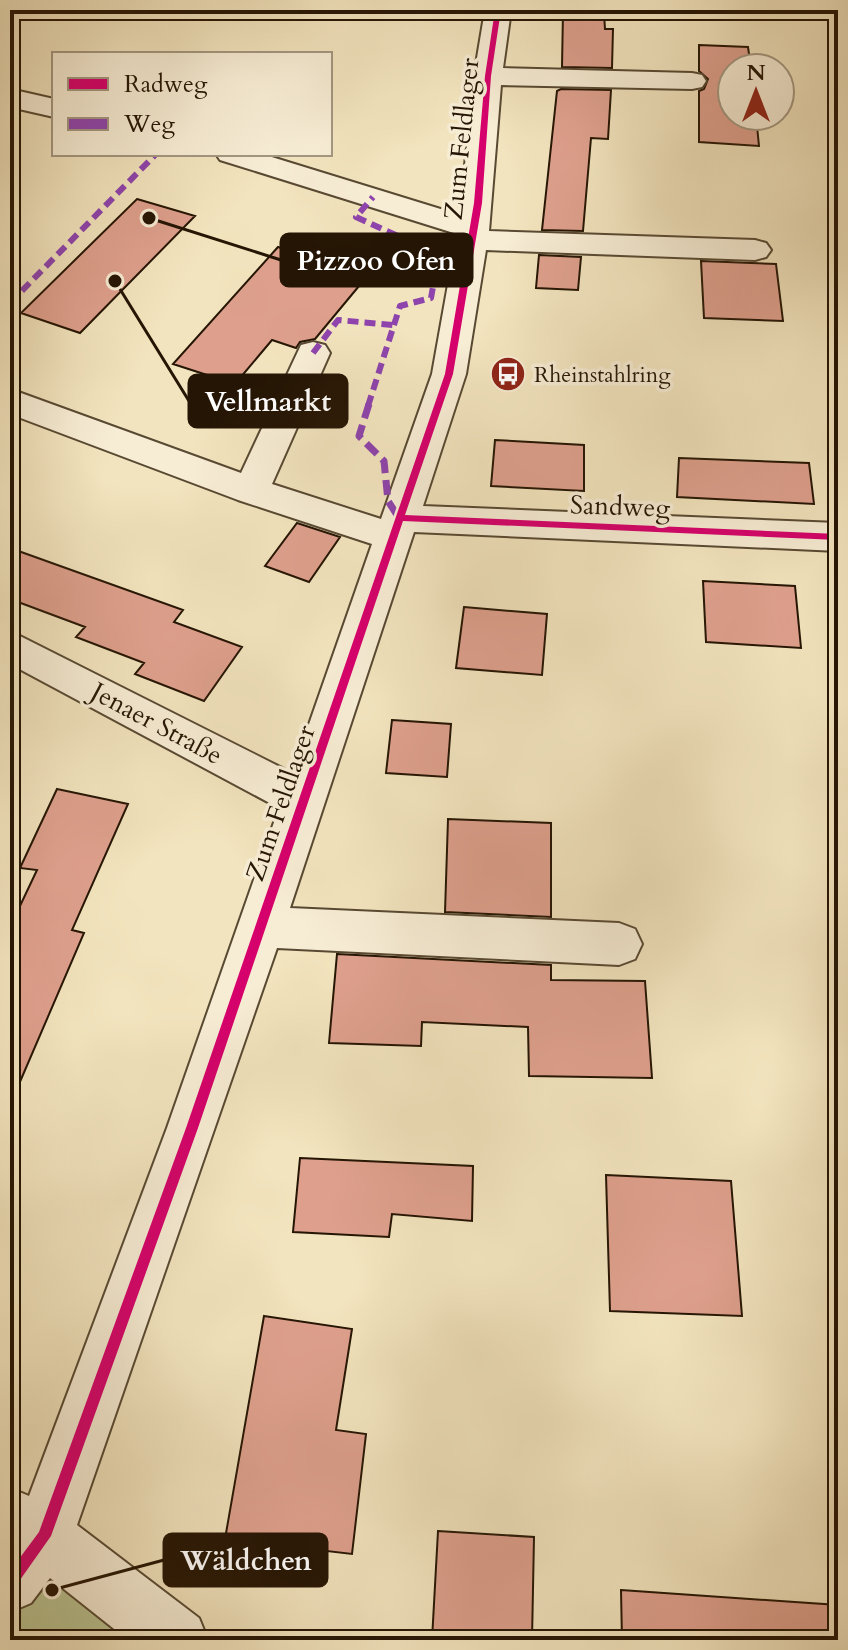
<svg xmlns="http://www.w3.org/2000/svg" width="848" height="1650" font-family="Cardo,serif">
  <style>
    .green { fill: #bac492; stroke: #706c4b; stroke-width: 2 }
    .building { fill: #dea08d; stroke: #251504; stroke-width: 2 }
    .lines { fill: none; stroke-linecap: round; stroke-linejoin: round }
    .minor-casing { stroke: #584932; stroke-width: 4 }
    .minor { fill: #f7edd5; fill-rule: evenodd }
    .quiet-far1 { stroke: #8e44ad; stroke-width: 6; stroke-dasharray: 11 6; stroke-linecap: butt }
    .quiet { stroke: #8e44ad; stroke-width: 7; stroke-dasharray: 15 7; stroke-linecap: butt }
    .cycleway-casing { stroke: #f7edd5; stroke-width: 5 }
    .cycleway { fill: #d6006c; fill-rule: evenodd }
    .labels { text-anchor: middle; stroke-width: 7; stroke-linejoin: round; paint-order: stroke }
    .far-poi-label { font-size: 22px; fill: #251504; stroke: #f7edd5; text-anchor: start }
    .street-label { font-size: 26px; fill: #251504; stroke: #f7edd5 }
    .leader { fill: none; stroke: #251504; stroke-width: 3 }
    .callout-dot { fill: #251504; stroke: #f7edd5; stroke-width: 3 }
    .callout { fill: #251504; stroke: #251504; stroke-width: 3 }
    .callout-label { font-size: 28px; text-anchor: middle; font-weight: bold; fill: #fff }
  </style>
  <rect width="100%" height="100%" fill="#f2e4be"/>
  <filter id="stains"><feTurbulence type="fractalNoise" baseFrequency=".0025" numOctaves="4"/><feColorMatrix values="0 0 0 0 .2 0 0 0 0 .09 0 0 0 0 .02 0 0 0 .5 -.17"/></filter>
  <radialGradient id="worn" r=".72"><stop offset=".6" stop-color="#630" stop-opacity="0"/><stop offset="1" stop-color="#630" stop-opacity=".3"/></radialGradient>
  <path class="green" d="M44,1565L147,1640H10V1615Z"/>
  <path class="building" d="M563,12L604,13L605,29H613L612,68L562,67Z
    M699,45L748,47L751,68H732V116H756L759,146L699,142V91L704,89L708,79L699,71Z
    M561,89L611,90L608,139L591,138L583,231L542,230L557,91Z
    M137,199L195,216L80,333L21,313Z
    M278,247L369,274L315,339L300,342L296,348L272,340L235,384L173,364Z
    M539,255L581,257L578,290L536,288Z
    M701,261L776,264L783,321L704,318Z
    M495,440L584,445V491L491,486Z
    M679,458L809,463L814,504L677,497Z
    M297,523L340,537L309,582L265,566Z
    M10,548L183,610L174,622L242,647L204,701L135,674L144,663L76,637L85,627L10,599Z
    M703,581L795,586L801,648L706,642Z
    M464,607L547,614L542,675L456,668Z
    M392,720L451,724L447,777L386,773Z
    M57,789L128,804L72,930L84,933L10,1105V927L37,870L20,868Z
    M448,819L551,823V917L445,912Z
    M337,954L551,965V980L645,981L652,1078L529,1076L528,1027L422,1022L421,1046L329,1043Z
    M300,1158L473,1166L472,1221L392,1214L389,1237L293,1232Z
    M606,1175L731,1181L742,1316L610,1311Z
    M264,1316L352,1329L336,1430L366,1434L352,1554L225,1539Z
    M438,1531L534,1537L532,1640H432Z
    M621,1590L838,1605V1640H622Z"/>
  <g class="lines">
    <g class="minor-casing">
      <path id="minor" d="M485,10H511L503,68L692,73L702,75L706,81L702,87L692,89L501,85L489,231L755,240L766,243L771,250L766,257L755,260L486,250L466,374L423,506L838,523V551L414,532L290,908L619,923L635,929L642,944L635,959L619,965L277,948L77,1525L199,1618L208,1640H128L50,1578L31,1603L10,1612V1488L29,1496L167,1128L279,808L10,664V631L292,773L372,544L238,500L10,414V389L241,473L301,345L313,342L325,345L330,353L272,484L381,519L432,374L457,234L220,160L216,154H262L460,215L474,76Z
        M10,89L54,99V117L10,107Z"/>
    </g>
    <use href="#minor" class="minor"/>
    <path class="quiet-far1" d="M10,303L156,154
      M313,353L338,320L393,325
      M368,406L400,306L431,298L434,281L429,250L356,217L373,197"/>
    <path class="quiet" d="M369,404L359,436L384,461L388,501L399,518"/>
    <g class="cycleway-casing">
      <path id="cycleway" d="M495,10H501L491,76L482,203L453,374L405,515L838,534V540L403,521L198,1128L51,1536L15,1587L10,1589V1571L39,1532L186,1128L445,374L474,203L485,76Z"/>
    </g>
    <use href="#cycleway" class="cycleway"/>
  </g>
  <defs>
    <g id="bus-disc" transform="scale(1.8)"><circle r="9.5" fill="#8f2418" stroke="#f7edd5"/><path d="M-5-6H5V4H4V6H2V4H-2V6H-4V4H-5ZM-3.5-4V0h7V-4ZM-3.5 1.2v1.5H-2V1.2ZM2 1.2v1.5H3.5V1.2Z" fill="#fff"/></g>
  </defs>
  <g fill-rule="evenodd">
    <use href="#bus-disc" x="508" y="374"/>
  </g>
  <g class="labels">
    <g class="far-poi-label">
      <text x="534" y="382">Rheinstahlring</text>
    </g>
    <g class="street-label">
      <text transform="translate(461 139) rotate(-84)" y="9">Zum Feldlager</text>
      <text transform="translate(620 506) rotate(2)" y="9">Sandweg</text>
      <text transform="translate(157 723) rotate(28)" y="9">Jenaer Straße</text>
      <text transform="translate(280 803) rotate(-71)" y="9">Zum Feldlager</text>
    </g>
  </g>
  <path class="leader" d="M149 218L281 260M115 281L189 401M52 1590L164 1560"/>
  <g class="callout-dot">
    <circle cx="149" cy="218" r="8"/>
    <circle cx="115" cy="281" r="8"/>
    <circle cx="52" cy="1590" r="8"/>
  </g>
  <g class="callout">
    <rect x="281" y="234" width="191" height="52" rx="8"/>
    <rect x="189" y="375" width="158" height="52" rx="8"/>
    <rect x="164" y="1534" width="163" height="52" rx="8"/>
  </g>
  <g class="callout-label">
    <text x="376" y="270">Pizzoo Ofen</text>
    <text x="268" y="411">Vellmarkt</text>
    <text x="246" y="1570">Wäldchen</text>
  </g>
  <rect width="848" height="1650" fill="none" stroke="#f2e4be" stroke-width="40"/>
  <rect x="12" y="12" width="824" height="1626" fill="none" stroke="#251504" stroke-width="4"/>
  <rect x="20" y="20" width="808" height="1610" fill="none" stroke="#251504" stroke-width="2"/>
  <rect x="52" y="52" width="280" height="104" fill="#f7edd5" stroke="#a39781" stroke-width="2"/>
  <rect x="68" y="78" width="40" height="12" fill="#d6006c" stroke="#a39781" stroke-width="2"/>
  <text x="124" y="92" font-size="24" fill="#251504">Radweg</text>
  <rect x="68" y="118" width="40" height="12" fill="#8e44ad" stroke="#a39781" stroke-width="2"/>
  <text x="124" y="132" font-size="24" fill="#251504">Weg</text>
  <g transform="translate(756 92)"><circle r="38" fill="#f7edd5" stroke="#a39781" stroke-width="2"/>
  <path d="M0-6L14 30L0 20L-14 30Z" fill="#8f2418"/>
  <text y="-12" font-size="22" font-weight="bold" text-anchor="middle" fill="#251504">N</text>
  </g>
  <rect width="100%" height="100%" filter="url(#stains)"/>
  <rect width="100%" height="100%" fill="url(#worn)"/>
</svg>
